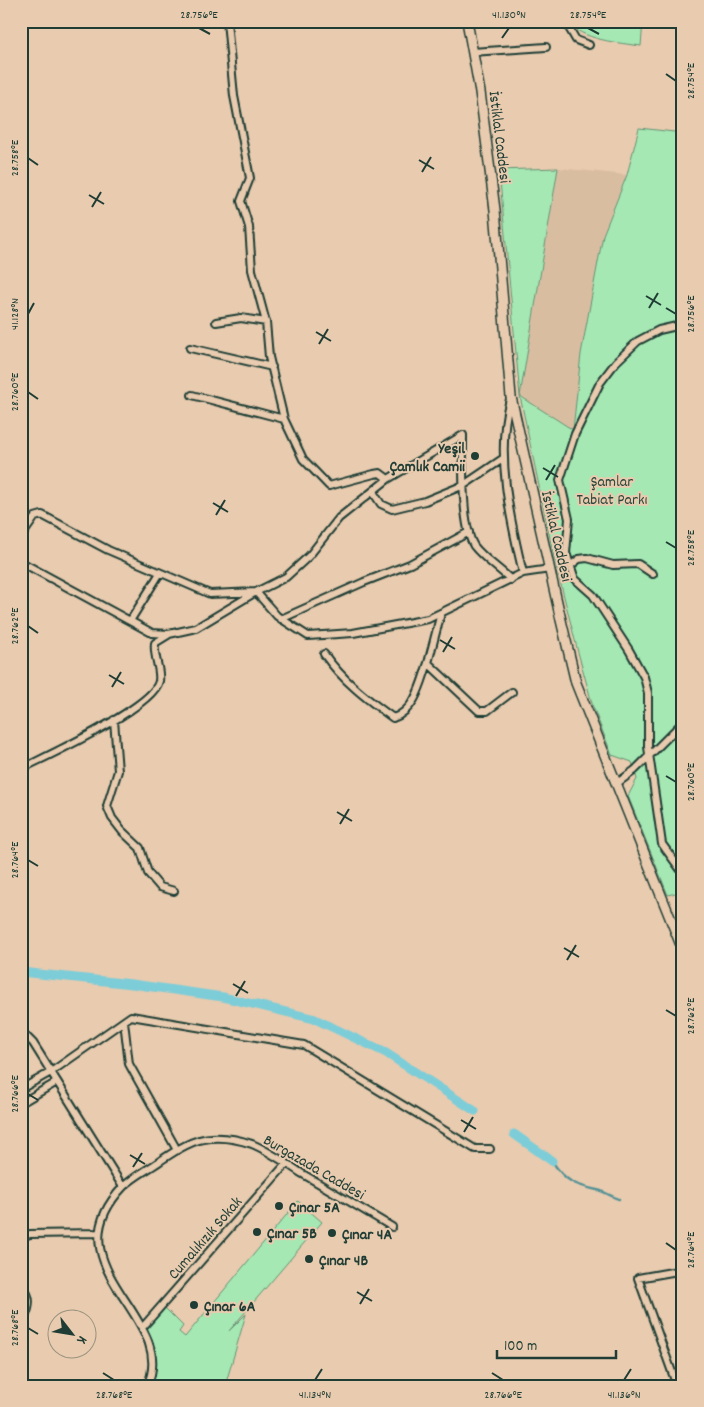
<svg xmlns="http://www.w3.org/2000/svg" width="704" height="1407" font-family="Dekko,sans-serif">
  <style>
    .built { fill: #d9bda1 }
    .green { fill: #a5e8b3; stroke: #629274 }
    .lines { fill: none; stroke-linecap: round; stroke-linejoin: round }
    .stream { stroke: #579396; stroke-width: 2.5 }
    .canal { stroke: #7dcdd8; stroke-width: 9 }
    .street-casing { stroke: #1f3d34; stroke-width: 10 }
    .secondary-casing { stroke: #1f3d34; stroke-width: 12 }
    .street { stroke: #e9cbaf; stroke-width: 6 }
    .secondary { stroke: #e9cbaf; stroke-width: 9 }
    .ticks { fill: none; stroke: #1f3d34; stroke-width: 2 }
    .poi-dot { fill: #1f3d34; stroke: #e9cbaf; stroke-width: 2 }
    .labels { text-anchor: middle; stroke-width: 4; stroke-linejoin: round; paint-order: stroke }
    .street-label { font-size: 16px; fill: #1f3d34; stroke: #e9cbaf }
    .poi-label { font-size: 16px; font-weight: bold; fill: #1f3d34; stroke: #e9cbaf; text-anchor: start }
    .park-label { font-size: 16px; fill: #26463a; stroke: #e9cbaf }
    .neatline { fill: none; stroke: #1f3d34; stroke-width: 2 }
    .ticks-label { font-size: 12px; text-anchor: middle; fill: #1f3d34 }
  </style>
  <rect width="100%" height="100%" fill="#e9cbaf"/>
  <filter id="ink" filterUnits="userSpaceOnUse"><feTurbulence type="fractalNoise" baseFrequency=".02" numOctaves="2"/><feDisplacementMap in="SourceGraphic" scale="10" xChannelSelector="R" yChannelSelector="G"/><feConvolveMatrix kernelMatrix="1 2 1 2 8 2 1 2 1" color-interpolation-filters="sRGB"/></filter>
  <g filter="url(#ink)">
    <path class="built" d="M558,168L627,175L603,235L581,354L573,430L520,396Z"/>
    <path class="green" d="M568,21H643L641,46C621,43 579,40 568,21Z
      M639,128L683,133V891L668,895L628,796L637,779L632,762L612,755L593,707L578,652L554,557L520,396L499,170L558,168L520,396L573,430L581,354L603,235L627,175Z
      M298,1201L322,1222L229,1331L246,1314L225,1386H147L152,1372L142,1328L162,1305L183,1326L179,1332L185,1337Z"/>
    <g class="lines">
      <path class="stream" d="M552,1161C567,1184 576,1185 601,1191C607,1193 612,1197 619,1199"/>
      <path class="canal" d="M21,972L132,984L223,997L315,1019L386,1053L475,1111
        M514,1134L552,1161"/>
      <g class="street-casing">
        <path id="street" d="M227,21L234,96L250,178L241,201L249,227L252,270L266,322L269,357L284,419L303,459L329,486L374,474L380,473L388,479
          M565,21L576,40L589,45
          M472,52L546,47
          M216,322L241,318L266,322
          M681,325L659,330L638,341L616,362L600,383L575,434L560,480L569,519L566,553L575,579L593,595L629,650L644,677L648,693V747L662,844L683,873
          M190,348L272,367
          M192,395L284,419
          M510,399C495,453 510,519 523,573
          M373,492L381,504L392,509L425,501L464,485L504,458
          M21,537L35,517L42,515L108,550L210,594L256,592L277,616L308,636L353,633L428,619L523,573L550,569
          M21,562L152,633L169,634L196,628L256,592L286,577L309,556L339,518L388,479L463,435C463,459 461,526 474,546C483,558 500,569 511,580
          M570,566L579,559L587,558L613,565L638,564L653,574
          M441,613L428,663L479,711H487L512,692
          M281,619L364,582L410,564L469,532
          M130,621L160,573
          M324,654C343,681 367,699 393,718C416,710 421,683 428,663
          M114,720L118,771L107,806L112,818L122,831L140,848L148,873L160,887L174,891
          M21,769C47,756 154,707 159,681C161,669 153,656 155,643L168,635
          M616,784L635,770L683,722
          M124,1021L129,1064L177,1150
          M21,1031L33,1043L123,1187
          M21,1089L51,1072L131,1016L304,1045L475,1149H490
          M21,1103L57,1082
          M21,1237L30,1234L98,1233
          M21,1282C29,1295 32,1302 25,1317L21,1318
          M142,1328L286,1164
          M147,1386C180,1317 47,1267 123,1187C133,1177 149,1169 160,1161C175,1151 192,1139 211,1138C224,1137 240,1140 252,1144C269,1151 286,1163 301,1173C332,1191 362,1209 392,1227
          M677,1386L638,1278L683,1270
          M682,1386L683,1385"/>
      </g>
      <g class="secondary-casing">
        <path id="secondary" d="M467,21L480,92L495,210L511,397L561,620L576,683L683,950"/>
      </g>
      <use href="#street" class="street"/>
      <use href="#secondary" class="secondary"/>
    </g>
  </g>
  <path class="ticks" d="M199,28L210,34M588,28L599,34M502,38L509,28M666,74L676,81M28,158L38,165M419,160L434,169M422,172L431,157M89,195L104,204M92,207L101,192M646,296L661,305M649,308L658,293M666,308L676,314M28,314L34,303M316,332L331,341M319,344L328,329M28,392L38,399M543,468L558,477M546,480L555,465M213,503L228,512M216,515L225,500M666,542L676,548M28,626L38,633M440,640L455,649M443,652L452,637M109,675L124,684M112,687L121,672M666,776L676,782M337,812L352,821M340,824L349,809M28,860L38,866M564,948L579,957M567,960L576,945M233,984L248,993M236,996L245,981M666,1010L676,1016M28,1094L38,1100M461,1120L476,1129M464,1132L473,1117M130,1155L145,1164M133,1167L142,1153M666,1243L676,1250M357,1292L372,1301M360,1304L369,1289M28,1328L38,1334M103,1373L114,1380M492,1373L503,1380M315,1380L322,1369M624,1380L631,1369"/>
  <g class="poi-dot">
    <circle cx="475" cy="456" r="5"/>
    <circle cx="279" cy="1206" r="5"/>
    <circle cx="257" cy="1232" r="5"/>
    <circle cx="332" cy="1233" r="5"/>
    <circle cx="309" cy="1259" r="5"/>
    <circle cx="194" cy="1305" r="5"/>
  </g>
  <g class="labels">
    <g class="street-label">
      <text transform="translate(501 137) rotate(83)" y="6">İstiklal Caddesi</text>
      <text transform="translate(558 536) rotate(77)" y="6">İstiklal Caddesi</text>
      <text transform="translate(315 1166) rotate(30)" y="6">Burgazada Caddesi</text>
      <text transform="translate(204 1237) rotate(-49)" y="6">Cumalıkızık Sokak</text>
    </g>
    <g class="poi-label">
      <text x="465" y="453" text-anchor="end">Yeşil<tspan x="465" dy="18">Çamlık Camii</tspan></text>
      <text x="289" y="1212">Çınar 5A</text>
      <text x="267" y="1238">Çınar 5B</text>
      <text x="342" y="1239">Çınar 4A</text>
      <text x="319" y="1265">Çınar 4B</text>
      <text x="204" y="1311">Çınar 6A</text>
    </g>
    <g class="park-label">
      <text x="612" y="486">Şamlar<tspan x="612" dy="18">Tabiat Parkı</tspan></text>
    </g>
  </g>
  <rect width="704" height="1407" fill="none" stroke="#e9cbaf" stroke-width="55"/>
  <g transform="translate(72 1334) rotate(121)"><circle r="24" fill="#e9cbaf" stroke="#98927e"/>
  <path d="M0-4L9 19L0 12L-9 19Z" fill="#1f3d34"/>
  <text y="-8" font-size="14" font-weight="bold" text-anchor="middle" fill="#1f3d34">K</text>
  </g>
  <path d="M497 1350v8h119v-8" fill="none" stroke="#1f3d34" stroke-width="2.5"/>
  <text x="504" y="1350" font-size="15" fill="#1f3d34" stroke="#e9cbaf" stroke-width="4" paint-order="stroke">100 m</text>
  <rect x="28" y="28" width="648" height="1352" class="neatline"/>
  <g class="ticks-label">
    <text x="199" y="18">28.756°E</text>
    <text x="509" y="18">41.130°N</text>
    <text x="588" y="18">28.754°E</text>
    <text transform="translate(690 81) rotate(-90)" y="4">28.754°E</text>
    <text transform="translate(14 158) rotate(-90)" y="4">28.758°E</text>
    <text transform="translate(14 314) rotate(-90)" y="4">41.128°N</text>
    <text transform="translate(690 314) rotate(-90)" y="4">28.756°E</text>
    <text transform="translate(14 392) rotate(-90)" y="4">28.760°E</text>
    <text transform="translate(690 548) rotate(-90)" y="4">28.758°E</text>
    <text transform="translate(14 626) rotate(-90)" y="4">28.762°E</text>
    <text transform="translate(690 782) rotate(-90)" y="4">28.760°E</text>
    <text transform="translate(14 860) rotate(-90)" y="4">28.764°E</text>
    <text transform="translate(690 1016) rotate(-90)" y="4">28.762°E</text>
    <text transform="translate(14 1094) rotate(-90)" y="4">28.766°E</text>
    <text transform="translate(690 1250) rotate(-90)" y="4">28.764°E</text>
    <text transform="translate(14 1328) rotate(-90)" y="4">28.768°E</text>
    <text x="114" y="1398">28.768°E</text>
    <text x="315" y="1398">41.134°N</text>
    <text x="503" y="1398">28.766°E</text>
    <text x="624" y="1398">41.136°N</text>
  </g>
</svg>
